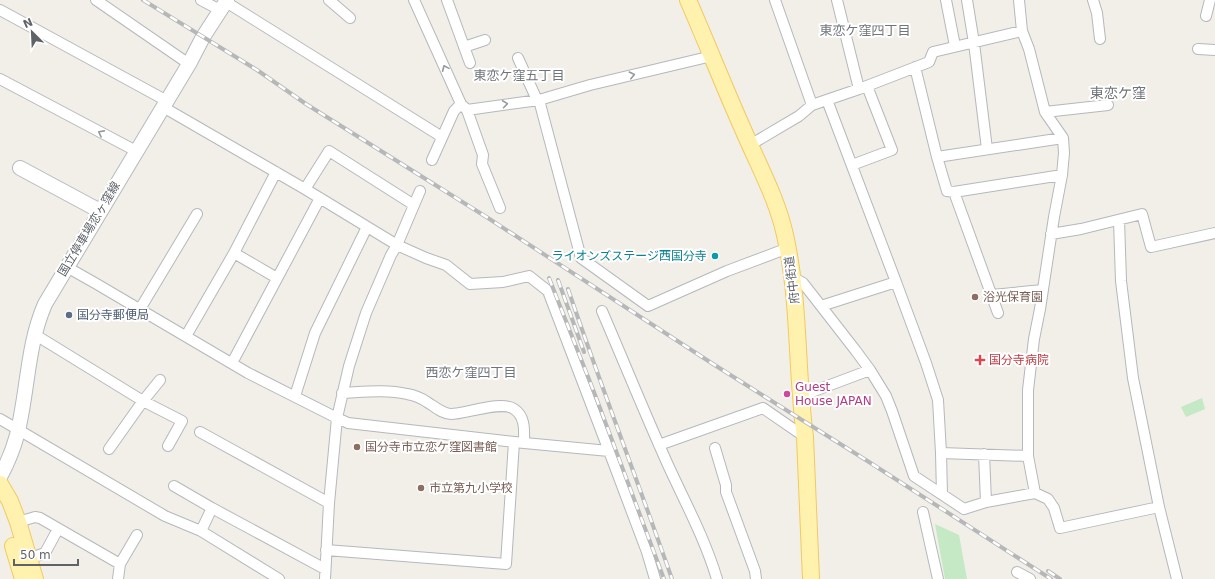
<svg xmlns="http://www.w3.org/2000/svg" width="1215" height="579" font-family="'DejaVu Sans','Noto Sans JP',sans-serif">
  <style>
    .green { fill: #c5e8c5 }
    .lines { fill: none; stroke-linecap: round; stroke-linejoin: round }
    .street-casing { stroke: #b5b8bc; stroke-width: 12 }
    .secondary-casing { stroke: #b6babf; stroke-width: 16 }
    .primary-casing { stroke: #f2c960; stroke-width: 18 }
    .street { stroke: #fff; stroke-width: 10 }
    .secondary { stroke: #fff; stroke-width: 14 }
    .primary { stroke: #fff2af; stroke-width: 16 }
    .rail-casing { stroke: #b6b7b8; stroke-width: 4 }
    .rail { stroke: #fff; stroke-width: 2.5; stroke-dasharray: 8; stroke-linecap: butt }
    .oneway { stroke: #979a9d }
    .culture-dot { fill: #0f9aa8; stroke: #fff; stroke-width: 1.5 }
    .education-dot { fill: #8d6e63; stroke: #fff; stroke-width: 1.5 }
    .service-dot { fill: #5c6f8a; stroke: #fff; stroke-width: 1.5 }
    .health-dot { fill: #e0444e; stroke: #fff; stroke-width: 1.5 }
    .hotel-dot { fill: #d1479c; stroke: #fff; stroke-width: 1.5 }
    .labels { text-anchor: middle; stroke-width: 4; stroke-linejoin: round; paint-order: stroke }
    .street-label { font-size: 12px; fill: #5f6368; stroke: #fff }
    .culture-label { font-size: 12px; fill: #0d838f; stroke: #fff; text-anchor: end }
    .education-label { font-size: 12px; fill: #785e54; stroke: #fff; text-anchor: start }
    .service-label { font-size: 12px; fill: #4e5e75; stroke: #fff; text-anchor: start }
    .health-label { font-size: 12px; fill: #be3a42; stroke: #fff; text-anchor: start }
    .hotel-label { font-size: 12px; fill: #b23c85; stroke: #fff; text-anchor: start }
    .neighbourhood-label { font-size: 13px; fill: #70757a; stroke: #fff }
    .quarter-label { font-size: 14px; fill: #70757a; stroke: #fff }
  </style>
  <rect width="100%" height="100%" fill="#f1efe8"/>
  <path class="green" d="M1202,398L1205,409L1186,417L1181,407Z
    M935,524L959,535L967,579H945Z"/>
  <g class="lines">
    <g class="street-casing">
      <path id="street" d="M96,0L189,64
        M201,0L220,10
        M329,0L350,18
        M414,0L461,104L467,110L483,155L482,164L500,208
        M447,0L470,63
        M775,0L812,105
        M837,0L859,89
        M946,0L955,46
        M967,0L974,43L987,149
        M1019,0L1022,31L1029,49L1045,112L1063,138L1064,153L1062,175L1054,217L1040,309L1034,339L1028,390V456L1035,493
        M1093,0L1097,13L1100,39
        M226,2L442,137
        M0,10L167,101
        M1206,16L1210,0
        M464,47L485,40
        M1198,49L1215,50
        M518,58L537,100
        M915,67L937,157L947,191L954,192L1062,175
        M0,79L136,151
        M539,100L581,258L648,306L727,271L788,248
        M827,100L896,282
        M163,107L305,189L397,245L426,258L446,265L470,284L503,282L529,276L548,291L609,451L647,552L655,579
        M467,110L539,100L590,85L712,56
        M1045,112L1108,105
        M750,145L799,116L812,105L859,89L929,62L933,52L1022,31
        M937,157L1063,138
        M432,160L454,111L461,104
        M852,165L892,150L867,86
        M305,189L329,151L414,205
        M954,192L998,313
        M1119,220L1121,281L1133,378L1159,507L1177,579
        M1051,234L1081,229L1142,214L1151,247L1215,233
        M234,253L277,278
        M66,268L72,270L95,283L248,373L337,418L348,423L514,442L609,451
        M792,277L803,283L821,306L856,351L870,370L886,396L892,411L914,476L964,509L986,502L1035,493L1048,499L1054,508L1060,528L1159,507
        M992,295L1043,290
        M821,306L896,282L926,363L938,400L941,453L1028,456
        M140,309L197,214
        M602,311C624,362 645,414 668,465C685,502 705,539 717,579
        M34,334L143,401L182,421L168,446
        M186,336L234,253L276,172
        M232,363L320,198
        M342,393C363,392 386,389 407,394C413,395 421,398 427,402C434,406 442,414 451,414C465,414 502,400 514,409C526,417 524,431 524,443
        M295,396L315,333L367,227
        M801,396L870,370
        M0,419L165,516L201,531L279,579
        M200,432L329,503
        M659,445L763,408L805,437
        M715,448L726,485V492L755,571L756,579
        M109,449L143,401L160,380
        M941,453L942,494
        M984,454L986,502
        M174,486L212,508L325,569
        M923,512L938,579
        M18,522L35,517L40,518L120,564
        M201,531L212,508
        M326,550L506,564L514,442
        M28,559L45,553L58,529
        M1017,572L1030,579
        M118,579L120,564L137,535
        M325,579L329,503L337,418L349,366L366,313L391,255L397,245L420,191"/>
    </g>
    <g class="secondary-casing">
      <path id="secondary" d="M20,168L100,211
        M0,477C7,464 13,450 17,435C28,391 27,345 45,304L189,64L203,37L227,0"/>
    </g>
    <g class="primary-casing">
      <path id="primary" d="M688,0C709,48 728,97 750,145C763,174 778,203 785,235C800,301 796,370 805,437L811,579
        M0,484L10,501L18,522L35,579
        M13,546L23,579"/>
    </g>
    <use href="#street" class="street"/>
    <use href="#secondary" class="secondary"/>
    <use href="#primary" class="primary"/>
    <g class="rail-casing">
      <path id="rail" d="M143,0L257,70L306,104L488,218L713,364L869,462L1051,579
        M549,278L594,392L664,579
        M558,280L584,352
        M568,289C601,386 638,482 672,579
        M1048,571L1060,579"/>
    </g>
    <use href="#rail" class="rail"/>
  </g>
  <defs><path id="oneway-chevron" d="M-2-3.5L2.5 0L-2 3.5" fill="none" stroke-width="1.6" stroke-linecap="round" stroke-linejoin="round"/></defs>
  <g class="oneway">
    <use href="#oneway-chevron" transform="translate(445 68) rotate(-114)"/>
    <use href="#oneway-chevron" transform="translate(632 75) rotate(-13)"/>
    <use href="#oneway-chevron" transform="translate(505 104) rotate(-8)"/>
    <use href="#oneway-chevron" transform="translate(101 133) rotate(-152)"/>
  </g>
  <circle class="culture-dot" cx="715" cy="256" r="4"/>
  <g class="education-dot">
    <circle cx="975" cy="297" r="4"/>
    <circle cx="357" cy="447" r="4"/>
    <circle cx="421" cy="488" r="4"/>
  </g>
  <circle class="service-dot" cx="69" cy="315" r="4"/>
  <path class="health-dot" d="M978 354h4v4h4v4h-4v4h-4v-4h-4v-4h4z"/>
  <circle class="hotel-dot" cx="787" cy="394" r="4"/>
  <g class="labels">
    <g class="street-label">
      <text transform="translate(89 229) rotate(-59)" y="4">国立停車場恋ヶ窪線</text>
      <text transform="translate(792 280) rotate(-97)" y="4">府中街道</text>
    </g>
    <g class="culture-label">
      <text x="707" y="260">ライオンズステージ西国分寺</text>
    </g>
    <g class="education-label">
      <text x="983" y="301">浴光保育園</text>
      <text x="365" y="451">国分寺市立恋ケ窪図書館</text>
      <text x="429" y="492">市立第九小学校</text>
    </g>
    <g class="service-label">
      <text x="77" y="319">国分寺郵便局</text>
    </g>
    <g class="health-label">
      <text x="989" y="364">国分寺病院</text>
    </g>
    <g class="hotel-label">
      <text x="795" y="391">Guest<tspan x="795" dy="14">House JAPAN</tspan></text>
    </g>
    <g class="neighbourhood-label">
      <text x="865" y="35">東恋ケ窪四丁目</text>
      <text x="519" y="80">東恋ケ窪五丁目</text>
      <text x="471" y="377">西恋ケ窪四丁目</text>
    </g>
    <g class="quarter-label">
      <text x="1118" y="98">東恋ケ窪</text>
    </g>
  </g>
  <g transform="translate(32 32) rotate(336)" stroke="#ffffff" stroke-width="3" paint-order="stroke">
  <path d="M0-3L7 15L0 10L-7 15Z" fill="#5f6368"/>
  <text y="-6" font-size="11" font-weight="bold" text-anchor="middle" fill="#5f6368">N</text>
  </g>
  <path d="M14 559v6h64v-6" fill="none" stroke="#5f6368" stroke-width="2"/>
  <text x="20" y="559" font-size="12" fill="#5f6368" stroke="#ffffff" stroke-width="3" paint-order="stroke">50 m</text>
</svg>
